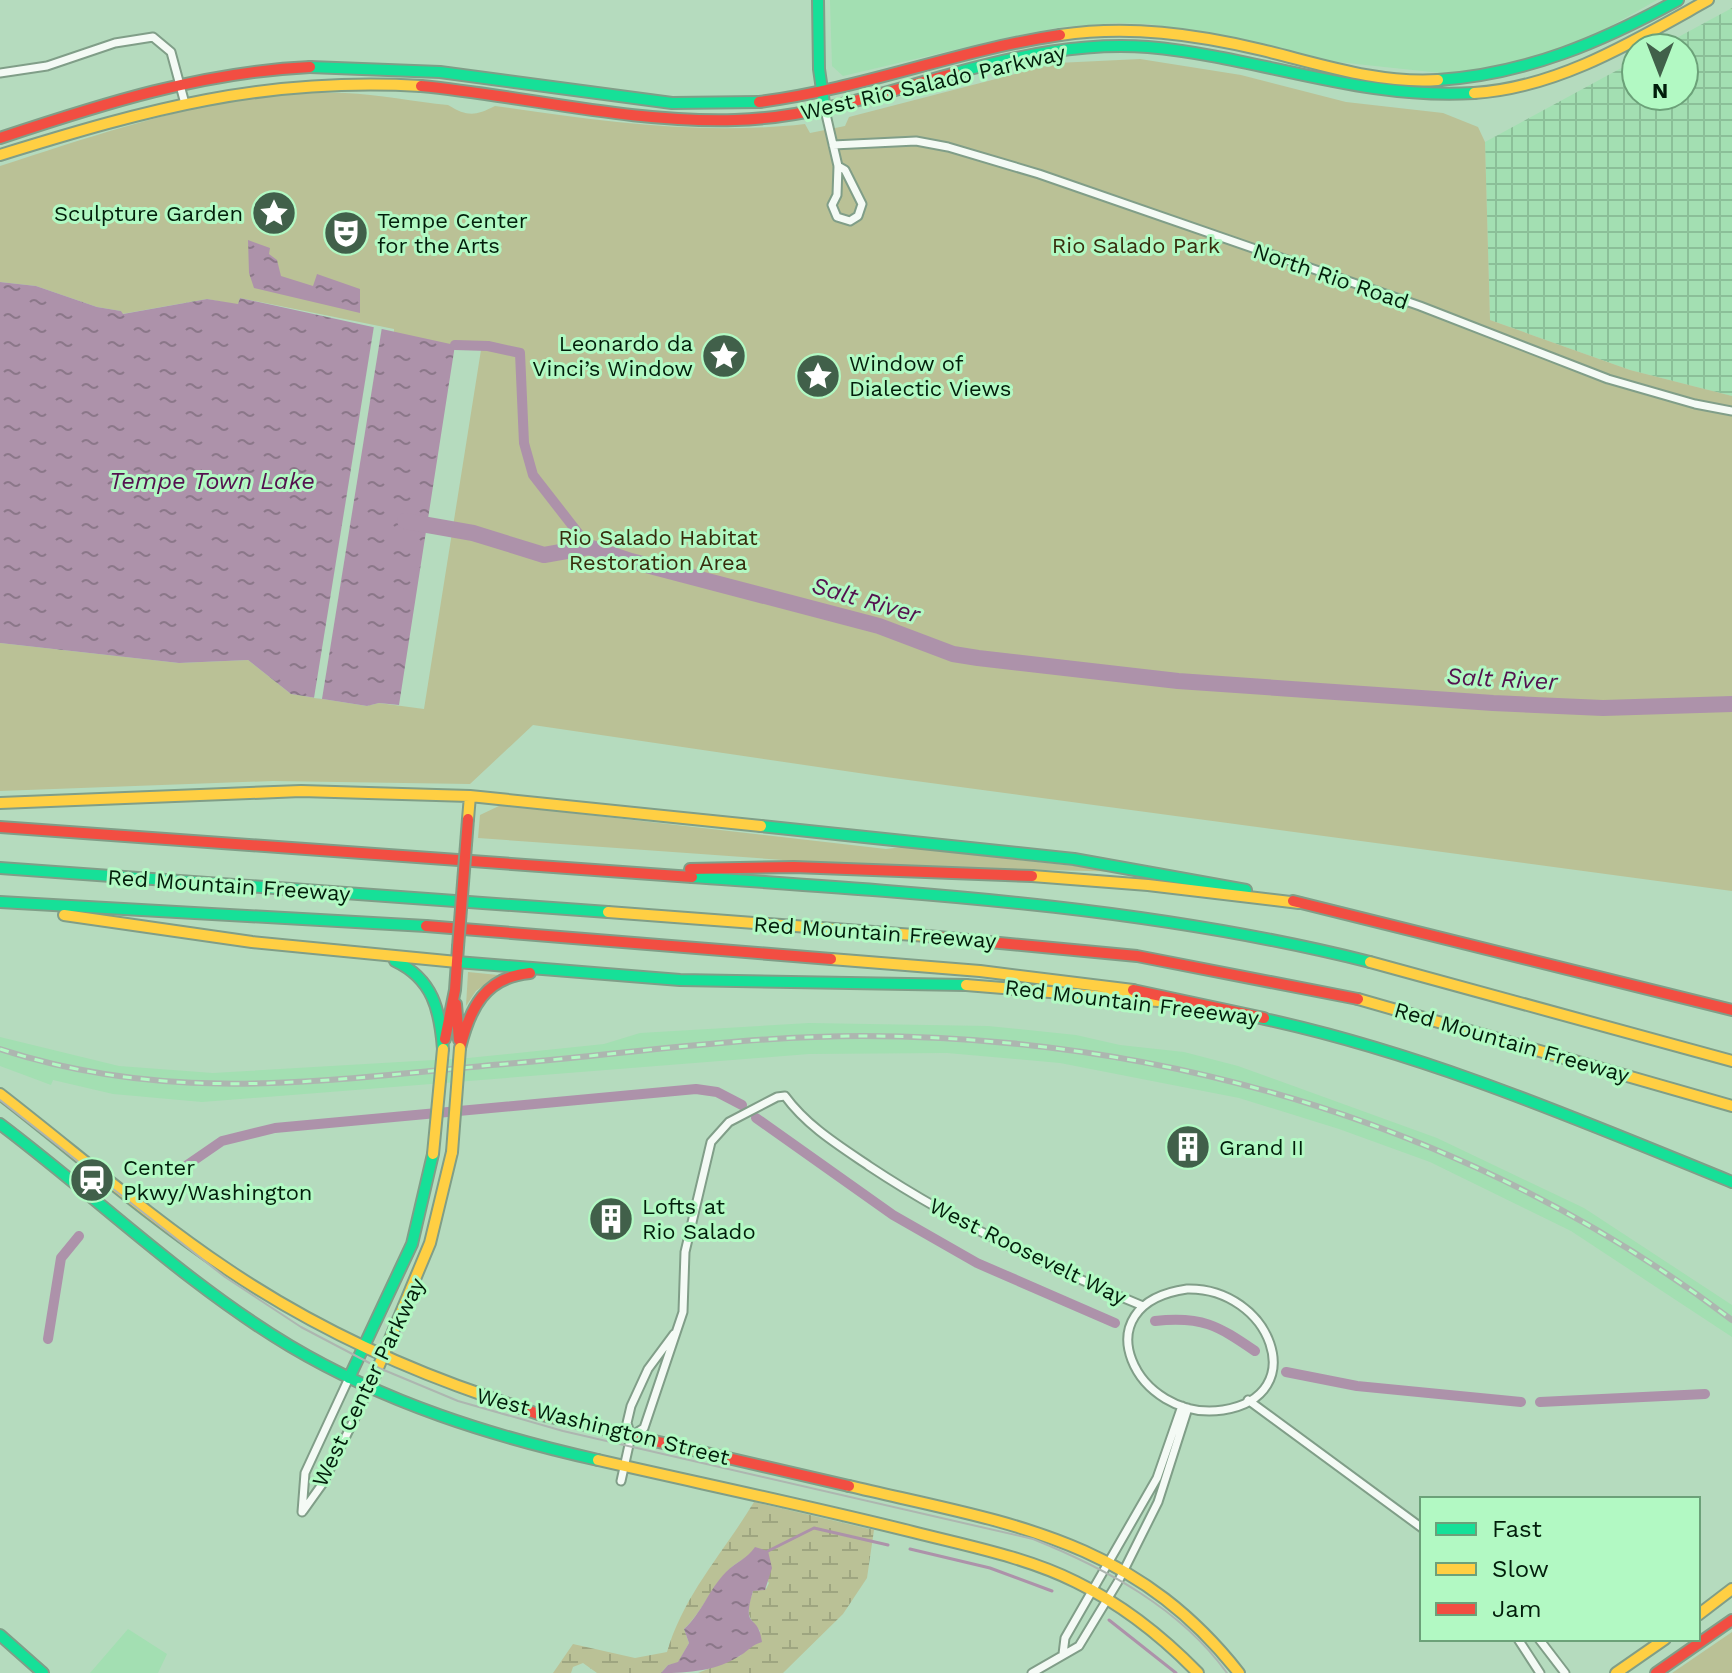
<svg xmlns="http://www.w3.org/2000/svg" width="1732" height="1673" font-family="'Work Sans',sans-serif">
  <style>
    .built { fill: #a3dfb2 }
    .industrial { fill: url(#industrial-grid) }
    .green { fill: #bac196 }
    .wetland { fill: url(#wetland-marsh) }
    .water { fill: url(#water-ripples) }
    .pier { fill: #b5dbbe }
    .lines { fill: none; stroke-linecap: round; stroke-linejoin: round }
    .stream { stroke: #ad92aa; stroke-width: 3 }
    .canal { stroke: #ad92aa; stroke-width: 10 }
    .river { stroke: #ad92aa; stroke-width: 16 }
    .street-casing { stroke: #809e88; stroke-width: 11 }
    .fast-casing { stroke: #809e88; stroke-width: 14 }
    .slow-casing { stroke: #809e88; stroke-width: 14 }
    .jam-casing { stroke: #809e88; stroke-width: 14 }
    .street { stroke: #f4faf5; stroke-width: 7 }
    .fast { stroke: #16e098; stroke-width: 10 }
    .slow { stroke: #ffcf43; stroke-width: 10 }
    .jam { stroke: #f24e42; stroke-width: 10 }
    .tram { stroke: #adb6b0; stroke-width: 2 }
    .rail-casing { stroke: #adb6b0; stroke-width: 6 }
    .rail { stroke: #b2f9c3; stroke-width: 3; stroke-dasharray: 9; stroke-linecap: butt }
    .slow-bridge-casing { stroke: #809e88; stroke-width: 14; stroke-linecap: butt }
    .jam-bridge-casing { stroke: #809e88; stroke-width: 14; stroke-linecap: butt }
    .slow-bridge { stroke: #ffcf43; stroke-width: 10 }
    .jam-bridge { stroke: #f24e42; stroke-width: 10 }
    .labels { text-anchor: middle; stroke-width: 6; stroke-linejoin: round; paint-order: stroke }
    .street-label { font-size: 22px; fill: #021e0b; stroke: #b2f9c3 }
    .poi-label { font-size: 22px; fill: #021e0b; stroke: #b2f9c3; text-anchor: start }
    .park-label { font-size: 22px; fill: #372d0d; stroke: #b2f9c3 }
    .water-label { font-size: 24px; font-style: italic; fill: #54124f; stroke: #b2f9c3 }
  </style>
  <defs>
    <pattern id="industrial-grid" width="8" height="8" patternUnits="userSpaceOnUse" patternTransform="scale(2)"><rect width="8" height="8" fill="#a3dfb2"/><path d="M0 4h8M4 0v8" fill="none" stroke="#8bbf98"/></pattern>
    <pattern id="wetland-marsh" width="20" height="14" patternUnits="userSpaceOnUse" patternTransform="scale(2)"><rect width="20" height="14" fill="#bac196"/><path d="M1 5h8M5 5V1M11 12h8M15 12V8" fill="none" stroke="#9ea580"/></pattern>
    <pattern id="water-ripples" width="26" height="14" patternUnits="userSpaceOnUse" patternTransform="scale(2)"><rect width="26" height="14" fill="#ad92aa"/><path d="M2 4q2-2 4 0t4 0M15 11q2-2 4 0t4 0" fill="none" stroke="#8b7789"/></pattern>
  </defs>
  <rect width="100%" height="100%" fill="#b5dbbe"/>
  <path class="built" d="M830,0H1657L1586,40L1544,57L1480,72L1441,73L1328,61L1231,37L1149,24L1116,23L1061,27L1009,37L843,76L832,66Z
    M809,1023L988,1026L1076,1035L1120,1045L1184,1052L1238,1066L1437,1138L1584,1208L1732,1305V1337L1571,1231L1430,1162L1339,1129L1239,1098L1060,1063L947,1053L809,1054L202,1102L113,1094L53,1080L51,1085L0,1066V1037L119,1066L213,1073L468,1058L604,1044L640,1033Z
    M128,1629L167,1654L158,1673H90Z"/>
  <path class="industrial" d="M1732,8V396L1630,370L1490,320L1485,142L1636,60V96H1684V48H1658Z"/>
  <path class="green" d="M1140,59L1241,75L1346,102L1443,113L1478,127L1485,142L1490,320L1630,370L1732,396V891L886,777L533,725L470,784L273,781L0,791V643L179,663L248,660L291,694L367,706L379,703L424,709L481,350L394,335V329L240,298L238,305L207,299L122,314L121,311L97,307L36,286L0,282V166C112,130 226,89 345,93C377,94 416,102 448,105C468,117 475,116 495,106C602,121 698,136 805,124L810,133L845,126L849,117L1057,63Z
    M501,805L886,849L903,847L1129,872L853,865L478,838L480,815Z
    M468,972L498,975L476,991L466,1006Z
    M1732,1632V1673H1672Z"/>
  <path class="wetland" d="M754,1502L874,1530L867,1578L843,1614L783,1673H698L740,1656L760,1631C745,1614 747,1611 753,1591L766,1589L769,1583L748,1557C716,1570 708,1607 684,1629L689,1643L678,1663L668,1665L661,1673H597L583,1663L573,1667L571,1673H553L573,1644L635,1658L667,1652C684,1594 724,1552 754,1502Z"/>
  <path class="water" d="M248,240L270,248L269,254L277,260L281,276L313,286L317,274L360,289V313L254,288L249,273Z
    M0,282L36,286L97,307L121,311L123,314L207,299L238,304L240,298L455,345L399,705L379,703L367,706L291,694L248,660L179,663L0,643Z
    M755,1547L768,1551L772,1568L765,1590L753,1591C741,1632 758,1611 762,1642C752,1645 749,1650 741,1655C718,1671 688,1673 661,1673L668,1665L678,1662L689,1643L684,1629C702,1613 709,1589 726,1572C736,1562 747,1559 755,1547Z"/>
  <path class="pier" d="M374,326L382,327L322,699L314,698Z"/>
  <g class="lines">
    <path class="stream" d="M910,1549L990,1568L1052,1591
      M768,1551L814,1528L888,1545
      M1109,1620L1176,1673"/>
    <path class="canal" d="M455,345L488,346L520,353L524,443L533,475L589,547
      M756,1118L893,1215L977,1263L1115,1323
      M177,1172L222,1141L275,1128L696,1089L717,1092L742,1105
      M1155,1321C1202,1316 1217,1325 1255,1351
      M48,1339L61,1258L79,1236
      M1286,1372L1357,1386L1521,1402
      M1540,1402L1705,1394"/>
    <path class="river" d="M405,521L473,533L544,555L589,547L631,561L879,626L953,654L978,658L1178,681L1493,703L1603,708L1732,704"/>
    <g class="street-casing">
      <path id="street" d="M0,73L47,66L115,43L153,37L171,52L184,100
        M825,110L838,166L837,195L832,205L837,217L850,221L858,216L862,204L845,170L838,166
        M833,145L916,141L948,147L1039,174L1420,306L1608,379L1695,404L1732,411
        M1187,1289C1270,1287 1313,1396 1223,1410C1136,1423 1079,1304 1187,1289Z
        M1248,1400L1422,1528
        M633,1435L644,1428L683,1312L685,1252L711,1142L729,1122L777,1097L785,1096C807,1126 838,1145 869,1166C955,1223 1047,1267 1143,1306
        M621,1481L631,1436L627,1423L631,1406L648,1369L674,1334
        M303,1511L323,1483L370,1387
        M302,1512L305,1473L349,1378
        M1518,1639L1540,1673
        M1539,1639L1565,1673
        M1063,1654L1065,1638L1157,1478L1182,1406
        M1032,1673L1079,1646L1119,1580L1158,1502L1188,1408"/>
    </g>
    <g class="fast-casing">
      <path id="fast" d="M818,0L819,69L825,110
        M310,67L440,72L672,103L759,102
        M955,73C1017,56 1083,42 1148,47C1260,57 1359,100 1474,93
        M1438,80C1527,74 1601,42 1678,0
        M761,826L1074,859L1246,890
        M0,868L608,912
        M692,877C920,893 1147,906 1370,962
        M0,902L426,926
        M395,961C433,979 440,1010 443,1049
        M457,962L680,980L966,985
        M1260,1018C1424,1053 1577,1119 1732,1182
        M0,1124C97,1197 186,1284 290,1346C386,1403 491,1436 598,1460
        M349,1378L412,1244L433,1154
        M0,1635L43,1673"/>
    </g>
    <g class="slow-casing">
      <path id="slow" d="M1060,35C1129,25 1195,34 1262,50C1320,64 1378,84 1438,80
        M1474,93C1558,88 1636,40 1708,0
        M0,155C149,109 263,77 421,86
        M0,803L301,791L470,796
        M468,819L470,796L761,826
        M1032,876L1148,885L1299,903
        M608,912L927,936
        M64,915L252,942L457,962
        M831,959L980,971L1133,990
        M1370,962L1732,1061
        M966,985L1158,1001
        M1358,999L1732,1106
        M0,1094C75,1152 148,1216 227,1269C307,1323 398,1366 489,1397
        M370,1387L430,1243L452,1152
        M598,1460C703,1484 809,1506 913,1532C968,1546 1026,1557 1076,1582C1123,1605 1162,1636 1198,1673
        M849,1486C1006,1523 1132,1537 1239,1673
        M1698,1615L1732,1589
        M1616,1673L1665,1639"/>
    </g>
    <g class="jam-casing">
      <path id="jam" d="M421,86C525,96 629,123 735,120C810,118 883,93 955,73
        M759,102C861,89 958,50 1060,35
        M0,138C102,104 202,72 310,67
        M0,827L692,877
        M690,869L794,867L1032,876
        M1293,901L1732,1010
        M426,926L831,959
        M927,936L1137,956L1358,999
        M1133,990L1264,1018
        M456,1004L459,1040
        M445,1039L455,990L458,947
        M460,1048C470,1008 485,977 530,973
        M489,1397L538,1414L849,1486
        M1656,1673L1732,1620"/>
    </g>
    <use href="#street" class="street"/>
    <use href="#fast" class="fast"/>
    <use href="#slow" class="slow"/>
    <use href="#jam" class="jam"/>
    <path class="tram" d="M0,1100L225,1277L301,1327L379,1368L458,1401L563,1431L1033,1539C1105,1568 1180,1608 1227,1673"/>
    <g class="rail-casing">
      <path id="rail" d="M0,1049C182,1108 344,1077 528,1062C639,1052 751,1036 862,1036C1174,1036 1482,1131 1732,1320"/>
    </g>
    <use href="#rail" class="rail"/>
    <g class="slow-bridge-casing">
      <path id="slow-bridge" d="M452,1152L460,1048
        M433,1154L443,1049"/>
    </g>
    <g class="jam-bridge-casing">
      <path id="jam-bridge" d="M458,947L468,819"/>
    </g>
    <use href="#slow-bridge" class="slow-bridge"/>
    <use href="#jam-bridge" class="jam-bridge"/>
  </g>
  <defs>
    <g id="sight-disc" transform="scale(2.3)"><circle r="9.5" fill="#41604a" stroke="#b2f9c3"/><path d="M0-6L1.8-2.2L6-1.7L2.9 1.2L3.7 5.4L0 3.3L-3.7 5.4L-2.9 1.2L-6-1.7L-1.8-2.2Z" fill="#fff"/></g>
    <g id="theatre-disc" transform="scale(2.3)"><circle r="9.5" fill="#41604a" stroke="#b2f9c3"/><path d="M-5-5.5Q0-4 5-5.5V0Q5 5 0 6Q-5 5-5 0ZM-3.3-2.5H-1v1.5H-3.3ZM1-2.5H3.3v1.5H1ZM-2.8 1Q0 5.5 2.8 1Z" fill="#fff"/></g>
    <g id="building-disc" transform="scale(2.3)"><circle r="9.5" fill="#41604a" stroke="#b2f9c3"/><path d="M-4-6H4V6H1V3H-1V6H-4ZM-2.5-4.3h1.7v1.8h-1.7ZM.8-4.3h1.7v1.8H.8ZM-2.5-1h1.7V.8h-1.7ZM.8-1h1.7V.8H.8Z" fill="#fff"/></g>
    <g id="station-disc" transform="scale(2.3)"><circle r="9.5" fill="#41604a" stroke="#b2f9c3"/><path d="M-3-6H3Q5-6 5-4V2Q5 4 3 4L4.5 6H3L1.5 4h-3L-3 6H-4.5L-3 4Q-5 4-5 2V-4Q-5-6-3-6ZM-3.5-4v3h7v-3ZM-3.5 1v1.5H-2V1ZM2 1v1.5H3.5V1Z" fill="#fff"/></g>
  </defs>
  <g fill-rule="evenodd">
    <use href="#sight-disc" x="274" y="213"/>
    <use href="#theatre-disc" x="346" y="233"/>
    <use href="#sight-disc" x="724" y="356"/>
    <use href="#sight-disc" x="818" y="376"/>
    <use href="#building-disc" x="1188" y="1147"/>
    <use href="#station-disc" x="92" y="1180"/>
    <use href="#building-disc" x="611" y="1219"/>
  </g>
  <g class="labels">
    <g class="street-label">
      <text transform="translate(933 82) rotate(-13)" y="8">West Rio Salado Parkway</text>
      <text transform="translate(1331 276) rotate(19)" y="8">North Rio Road</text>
      <text transform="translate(229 885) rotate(4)" y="8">Red Mountain Freeway</text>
      <text transform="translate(875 932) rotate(4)" y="8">Red Mountain Freeway</text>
      <text transform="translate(1132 1002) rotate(7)" y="8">Red Mountain Freeeway</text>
      <text transform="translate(1512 1042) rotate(16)" y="8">Red Mountain Freeway</text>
      <text transform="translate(1028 1251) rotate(26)" y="8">West Roosevelt Way</text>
      <text transform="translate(368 1382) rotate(-64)" y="8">West Center Parkway</text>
      <text transform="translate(603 1426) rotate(14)" y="8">West Washington Street</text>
    </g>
    <g class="poi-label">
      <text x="243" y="221" text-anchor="end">Sculpture Garden</text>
      <text x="377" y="228">Tempe Center<tspan x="377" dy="25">for the Arts</tspan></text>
      <text x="693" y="351" text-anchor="end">Leonardo da<tspan x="693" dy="25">Vinci’s Window</tspan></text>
      <text x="849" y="371">Window of<tspan x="849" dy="25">Dialectic Views</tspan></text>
      <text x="1219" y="1155">Grand II</text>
      <text x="123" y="1175">Center<tspan x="123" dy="25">Pkwy/Washington</tspan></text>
      <text x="642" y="1214">Lofts at<tspan x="642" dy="25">Rio Salado</tspan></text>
    </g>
    <g class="park-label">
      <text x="1136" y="253">Rio Salado Park</text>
      <text x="658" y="545">Rio Salado Habitat<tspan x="658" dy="25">Restoration Area</tspan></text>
    </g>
    <g class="water-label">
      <text x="212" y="489">Tempe Town Lake</text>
      <text transform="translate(866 600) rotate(16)" y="8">Salt River</text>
      <text transform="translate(1502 679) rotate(3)" y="8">Salt River</text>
    </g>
  </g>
  <rect x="1420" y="1497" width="280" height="144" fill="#b2f9c3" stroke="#6ca179" stroke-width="2"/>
  <rect x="1436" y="1523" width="40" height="12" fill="#16e098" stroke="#6ca179" stroke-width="2"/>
  <text x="1492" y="1537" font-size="24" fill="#021e0b">Fast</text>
  <rect x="1436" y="1563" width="40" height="12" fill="#ffcf43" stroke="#6ca179" stroke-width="2"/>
  <text x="1492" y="1577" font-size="24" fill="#021e0b">Slow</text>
  <rect x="1436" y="1603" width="40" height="12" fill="#f24e42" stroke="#6ca179" stroke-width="2"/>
  <text x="1492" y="1617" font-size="24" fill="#021e0b">Jam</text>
  <g transform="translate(1660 72) rotate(180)"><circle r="38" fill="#b2f9c3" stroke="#6ca179" stroke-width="2"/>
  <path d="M0-6L14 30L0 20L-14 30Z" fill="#41604a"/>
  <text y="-12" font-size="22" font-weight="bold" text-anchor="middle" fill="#021e0b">N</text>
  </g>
</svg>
